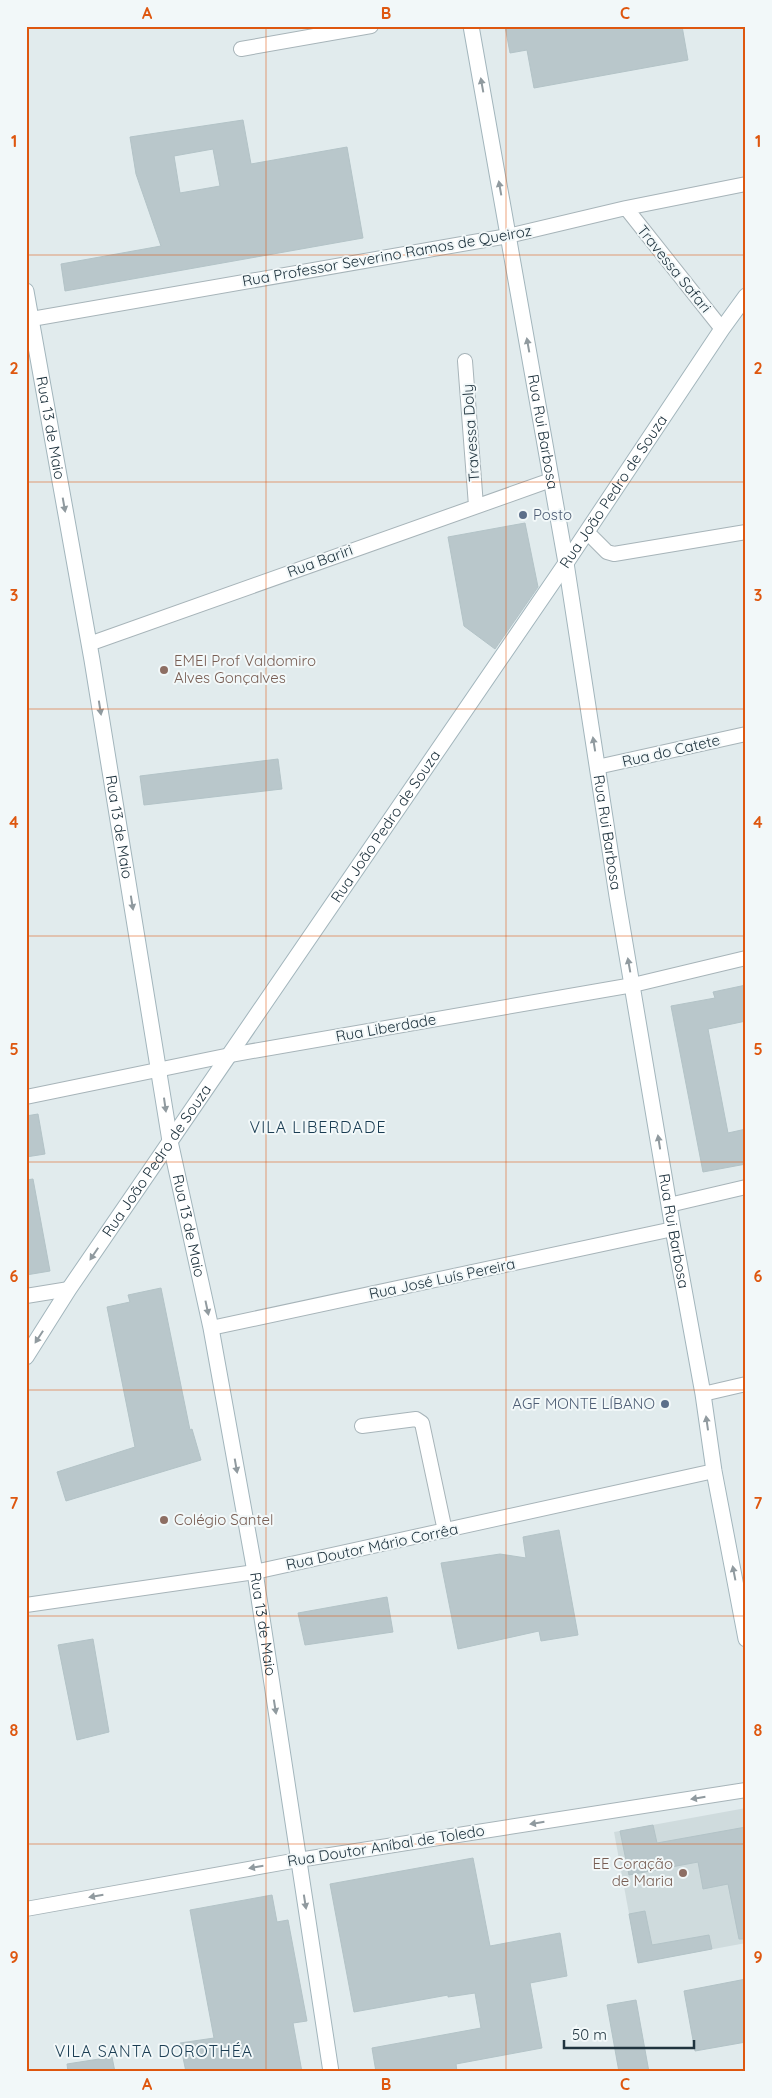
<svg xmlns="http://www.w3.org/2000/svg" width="772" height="2098" font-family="Quicksand,sans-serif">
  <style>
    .built { fill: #cfdbdd }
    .building { fill: #b9c7cb; stroke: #b3c3c7; fill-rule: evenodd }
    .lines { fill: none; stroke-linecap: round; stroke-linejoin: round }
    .street-casing { stroke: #a7b4b9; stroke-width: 16 }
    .secondary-casing { stroke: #a2b5bc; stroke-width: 17 }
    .street { stroke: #fff; stroke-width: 14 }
    .secondary { stroke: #fff; stroke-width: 15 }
    .oneway { fill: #909a9f }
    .grid { fill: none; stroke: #de570f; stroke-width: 1; stroke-opacity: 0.55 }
    .service-dot { fill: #5c6f8a; stroke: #f2f8f9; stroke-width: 2 }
    .education-dot { fill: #8d6e63; stroke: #f2f8f9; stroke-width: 2 }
    .labels { text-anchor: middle; stroke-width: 4; stroke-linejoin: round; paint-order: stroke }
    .street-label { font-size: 15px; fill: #20343f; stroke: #f2f8f9 }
    .service-label { font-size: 15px; fill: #4e5e75; stroke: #f2f8f9; text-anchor: start }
    .education-label { font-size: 15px; fill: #785e54; stroke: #f2f8f9; text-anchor: start }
    .neighbourhood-label { font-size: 16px; letter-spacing: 1px; fill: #1a3d53; stroke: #f2f8f9 }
    .neatline { fill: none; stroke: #de570f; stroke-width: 2 }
    .grid-label { font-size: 16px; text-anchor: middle; font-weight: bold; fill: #de570f }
  </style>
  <rect width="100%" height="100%" fill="#e1ebed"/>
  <path class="built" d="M746,1808V1943L638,1963L614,1832Z"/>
  <path class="building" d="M505,26H682L688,60L534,88L527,50L510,53Z
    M243,120L251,164L347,147L363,238L65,291L61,264L161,246L136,174L130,137ZM213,149L220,186L180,193L174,156Z
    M525,523L538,587L495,649L464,626L448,537Z
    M278,759L282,789L144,805L140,776Z
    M746,985V1021L708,1029L728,1133L746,1129V1164L703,1172L671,1006L715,998L713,992Z
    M38,1114L45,1154L26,1157V1116Z
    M33,1179L50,1271L26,1275V1180Z
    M161,1288L190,1430L192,1429L201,1460L66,1501L57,1472L135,1447L107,1307L130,1302L128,1295Z
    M559,1530L578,1635L541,1641L539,1631L458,1649L441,1563L500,1554L526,1558L523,1537Z
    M387,1597L393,1632L305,1645L298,1613Z
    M93,1639L109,1732L77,1740L58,1645Z
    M653,1825L657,1843L746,1827V1939H739L728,1884L703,1889L698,1862L629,1875L620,1831Z
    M473,1858L490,1946L560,1933L567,1976L530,1983L542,2048L456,2064L457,2072H376L372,2048L481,2028L475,1993L448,1997V1995L354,2012L330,1884Z
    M272,1895L277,1922L288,1920L307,2021L293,2023L302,2072H186L180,2043L214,2038L190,1910Z
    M645,1911L652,1945L709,1935L712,1949L638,1963L629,1914Z
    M746,1979V2042L695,2051L684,1991Z
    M636,2000L649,2072H619L607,2005Z
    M112,2057L115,2072H68L67,2064Z"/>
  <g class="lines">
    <g class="street-casing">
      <path id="street" d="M241,49L371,26
        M626,208L722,329
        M26,320L508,236L626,208L746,184
        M465,361L476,506
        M587,532L607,552L614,554L746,532
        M89,644L551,480
        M597,767L746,734
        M26,1097L230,1055L633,985L746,958
        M669,1205L746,1187
        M26,1296L69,1289
        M211,1328L673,1229
        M703,1394L746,1384
        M362,1426L416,1419L422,1423L445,1531
        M26,1605L255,1572L714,1471
        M26,1909L298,1860L746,1790"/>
    </g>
    <g class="secondary-casing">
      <g id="secondary">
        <path id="s1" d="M471,26L566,563L617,896L673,1229L703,1394L714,1471L746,1639"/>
        <path id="s2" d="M26,291L92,660L170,1141L211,1328L255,1572L331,2072"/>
        <path id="s3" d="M26,1357L69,1289L566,563L722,329L746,296"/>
      </g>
    </g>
    <use href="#street" class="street"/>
    <use href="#secondary" class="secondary"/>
  </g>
  <defs><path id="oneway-solid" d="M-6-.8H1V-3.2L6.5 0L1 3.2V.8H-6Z" transform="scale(1.25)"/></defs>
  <g class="oneway">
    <use href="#oneway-solid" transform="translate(482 85) rotate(-100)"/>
    <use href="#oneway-solid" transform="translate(500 188) rotate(-100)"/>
    <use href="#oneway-solid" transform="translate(528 345) rotate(-100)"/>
    <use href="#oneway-solid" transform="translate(64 505) rotate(80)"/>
    <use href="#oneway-solid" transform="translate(100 708) rotate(81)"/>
    <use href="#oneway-solid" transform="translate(594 744) rotate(-99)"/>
    <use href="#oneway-solid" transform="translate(132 903) rotate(81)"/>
    <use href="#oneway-solid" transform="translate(629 965) rotate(-100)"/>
    <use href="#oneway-solid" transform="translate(165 1105) rotate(82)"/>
    <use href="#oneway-solid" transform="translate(659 1142) rotate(-99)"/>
    <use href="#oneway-solid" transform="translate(94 1254) rotate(124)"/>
    <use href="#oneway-solid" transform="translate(207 1308) rotate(78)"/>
    <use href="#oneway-solid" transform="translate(39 1337) rotate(123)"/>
    <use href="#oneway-solid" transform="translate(707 1423) rotate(-98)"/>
    <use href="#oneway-solid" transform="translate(236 1466) rotate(80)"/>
    <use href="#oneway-solid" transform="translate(734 1573) rotate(-101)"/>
    <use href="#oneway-solid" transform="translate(275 1707) rotate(81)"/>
    <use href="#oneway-solid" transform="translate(698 1798) rotate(171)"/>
    <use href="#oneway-solid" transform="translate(537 1823) rotate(171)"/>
    <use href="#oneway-solid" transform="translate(256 1867) rotate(170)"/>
    <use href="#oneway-solid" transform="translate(96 1896) rotate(170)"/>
    <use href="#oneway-solid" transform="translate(305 1902) rotate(81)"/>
  </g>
  <path class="grid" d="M266,26V2072M506,26V2072M26,255H746M26,482H746M26,709H746M26,936H746M26,1162H746M26,1390H746M26,1616H746M26,1844H746"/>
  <g class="service-dot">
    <circle cx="523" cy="515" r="5"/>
    <circle cx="665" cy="1404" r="5"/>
  </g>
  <g class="education-dot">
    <circle cx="164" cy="670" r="5"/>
    <circle cx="164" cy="1520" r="5"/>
    <circle cx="683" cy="1873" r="5"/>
  </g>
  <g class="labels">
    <g class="street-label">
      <text transform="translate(387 256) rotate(-10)" y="5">Rua Professor Severino Ramos de Queiroz</text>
      <text transform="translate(674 269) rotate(51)" y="5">Travessa Safari</text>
      <text dy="5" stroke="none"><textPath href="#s2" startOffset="139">Rua 13 de Maio</textPath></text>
      <text transform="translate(471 433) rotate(-94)" y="5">Travessa Doly</text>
      <text dy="5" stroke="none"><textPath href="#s1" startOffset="412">Rua Rui Barbosa</textPath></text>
      <text dy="5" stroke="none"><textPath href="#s3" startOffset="1046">Rua João Pedro de Souza</textPath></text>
      <text transform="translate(320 561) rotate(-20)" y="5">Rua Bariri</text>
      <text transform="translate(671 751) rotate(-13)" y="5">Rua do Catete</text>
      <text dy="5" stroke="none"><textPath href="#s2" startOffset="544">Rua 13 de Maio</textPath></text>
      <text dy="5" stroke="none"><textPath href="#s3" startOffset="641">Rua João Pedro de Souza</textPath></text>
      <text dy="5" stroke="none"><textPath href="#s1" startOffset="818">Rua Rui Barbosa</textPath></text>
      <text transform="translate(386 1028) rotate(-10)" y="5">Rua Liberdade</text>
      <text dy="5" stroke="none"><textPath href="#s3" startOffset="236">Rua João Pedro de Souza</textPath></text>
      <text dy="5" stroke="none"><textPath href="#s2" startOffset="949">Rua 13 de Maio</textPath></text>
      <text dy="5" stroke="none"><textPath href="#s1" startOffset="1222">Rua Rui Barbosa</textPath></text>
      <text transform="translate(442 1279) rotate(-12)" y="5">Rua José Luís Pereira</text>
      <text transform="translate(372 1547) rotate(-12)" y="5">Rua Doutor Mário Corrêa</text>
      <text dy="5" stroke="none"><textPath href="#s2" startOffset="1354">Rua 13 de Maio</textPath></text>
      <text transform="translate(386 1846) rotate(-9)" y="5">Rua Doutor Aníbal de Toledo</text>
    </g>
    <g class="service-label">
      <text x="533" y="520">Posto</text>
      <text x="655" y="1409" text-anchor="end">AGF MONTE LÍBANO</text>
    </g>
    <g class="education-label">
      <text x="174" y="666">EMEI Prof Valdomiro<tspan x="174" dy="17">Alves Gonçalves</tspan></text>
      <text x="174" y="1525">Colégio Santel</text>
      <text x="673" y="1869" text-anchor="end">EE Coração<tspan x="673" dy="17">de Maria</tspan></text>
    </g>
    <g class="neighbourhood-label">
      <text x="318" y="1133">VILA LIBERDADE</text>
      <text x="154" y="2057">VILA SANTA DOROTHÉA</text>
    </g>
  </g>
  <rect width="772" height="2098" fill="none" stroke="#f2f8f9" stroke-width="55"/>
  <path d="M564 2040v8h130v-8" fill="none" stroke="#20343f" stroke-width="2.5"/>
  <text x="572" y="2040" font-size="15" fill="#20343f" stroke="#f2f8f9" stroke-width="4" paint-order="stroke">50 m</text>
  <rect x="28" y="28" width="716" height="2042" class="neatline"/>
  <g class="grid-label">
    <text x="147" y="19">A</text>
    <text x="386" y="19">B</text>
    <text x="625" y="19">C</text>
    <text x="14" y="147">1</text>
    <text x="758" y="147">1</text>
    <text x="14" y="374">2</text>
    <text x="758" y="374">2</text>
    <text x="14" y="601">3</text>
    <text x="758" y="601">3</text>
    <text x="14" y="828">4</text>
    <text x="758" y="828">4</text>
    <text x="14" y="1055">5</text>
    <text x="758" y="1055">5</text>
    <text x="14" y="1282">6</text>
    <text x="758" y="1282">6</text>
    <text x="14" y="1509">7</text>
    <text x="758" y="1509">7</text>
    <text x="14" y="1736">8</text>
    <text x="758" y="1736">8</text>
    <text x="14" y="1963">9</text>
    <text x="758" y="1963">9</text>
    <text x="147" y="2090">A</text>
    <text x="386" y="2090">B</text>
    <text x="625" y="2090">C</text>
  </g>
</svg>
